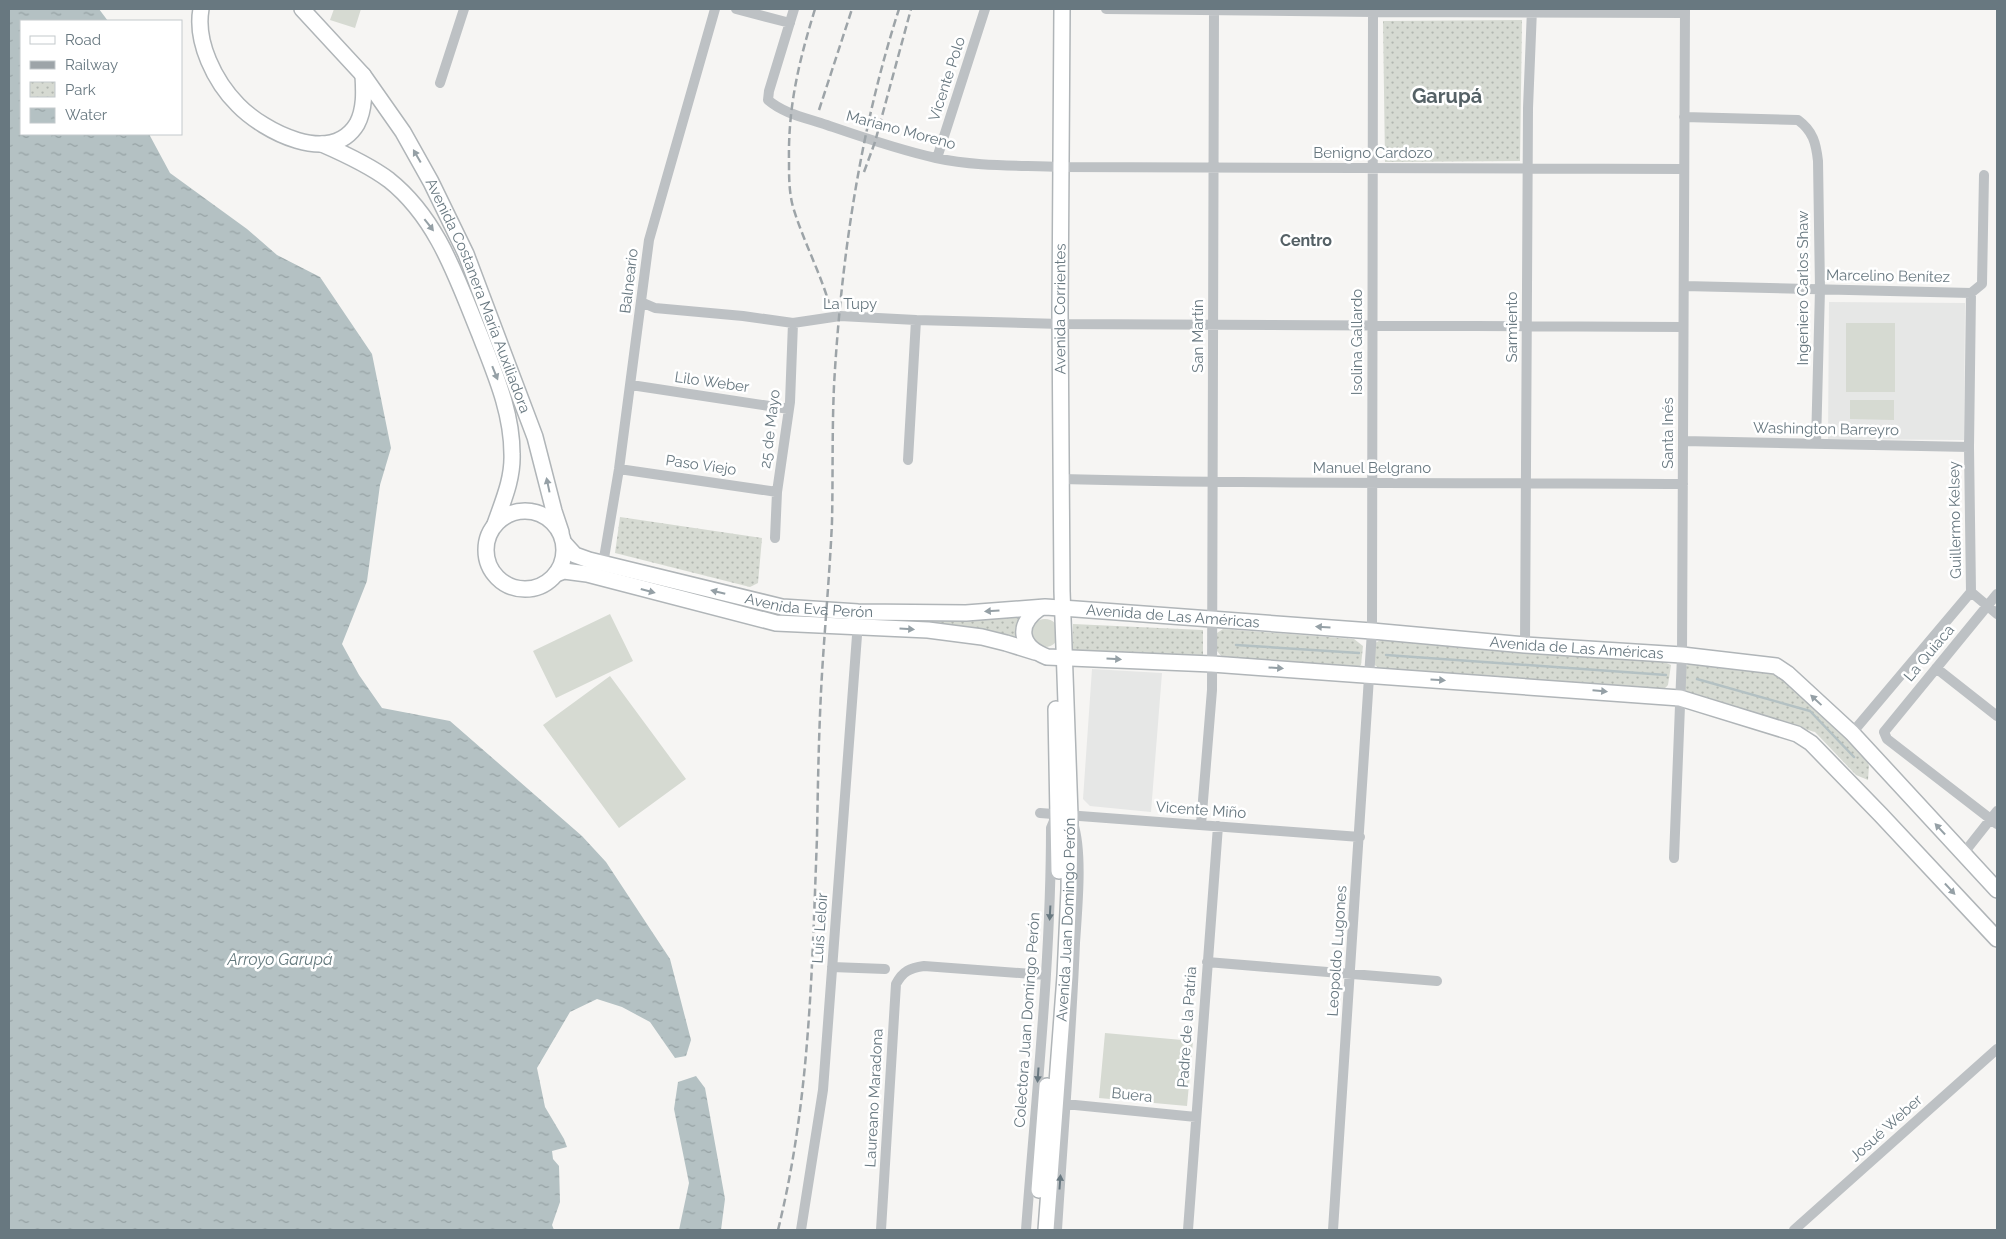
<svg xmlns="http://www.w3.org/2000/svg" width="2006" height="1239" font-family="Raleway,sans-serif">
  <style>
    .built { fill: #e6e7e6 }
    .grass { fill: #d6dad2 }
    .park { fill: url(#park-dots) }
    .water { fill: url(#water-ripples) }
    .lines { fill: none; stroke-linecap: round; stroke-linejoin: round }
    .stream { stroke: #b4c1c3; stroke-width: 2.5 }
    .secondary-casing { stroke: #b0b5b8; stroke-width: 18 }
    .street { stroke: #bdc1c4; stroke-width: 10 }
    .secondary { stroke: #fff; stroke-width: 15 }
    .rail { stroke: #9da4a8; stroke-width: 2.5; stroke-dasharray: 8 4; stroke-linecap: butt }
    .oneway { fill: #95a0a6 }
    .oneway2 { fill: #687880 }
    .labels { text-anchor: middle; stroke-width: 5; stroke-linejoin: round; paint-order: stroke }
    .street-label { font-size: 15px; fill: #687880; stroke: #fff }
    .neighbourhood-label { font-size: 16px; font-weight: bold; fill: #556166; stroke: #fff }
    .water-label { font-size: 16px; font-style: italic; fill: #64797d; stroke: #fff }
    .district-label { font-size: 20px; font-weight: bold; fill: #556166; stroke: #fff }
  </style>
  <defs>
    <pattern id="park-dots" width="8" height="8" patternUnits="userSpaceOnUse" patternTransform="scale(1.25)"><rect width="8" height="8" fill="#d6dad2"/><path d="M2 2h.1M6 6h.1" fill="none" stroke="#b1b6b0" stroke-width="1.8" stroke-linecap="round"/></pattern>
    <pattern id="water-ripples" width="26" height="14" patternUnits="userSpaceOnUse" patternTransform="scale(1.25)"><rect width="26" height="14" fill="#b4c1c3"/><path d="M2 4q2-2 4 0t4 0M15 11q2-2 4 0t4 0" fill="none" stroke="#96a2a4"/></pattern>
  </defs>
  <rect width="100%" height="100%" fill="#f6f5f3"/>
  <path class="built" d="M1829,302L1965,303L1964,440L1828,439Z
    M1092,669L1162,673L1151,812L1090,806L1083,799Z"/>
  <path class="grass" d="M334,9H361L355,28L330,20Z
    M1846,323H1895V392H1846Z
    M1850,400H1894V420L1850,419Z
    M610,614L633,661L556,698L533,651Z
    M1031 633a14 14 0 1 1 28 0a14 14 0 1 1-28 0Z
    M610,676L686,779L619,828L543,725Z
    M1105,1033L1193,1041L1187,1106L1099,1098Z"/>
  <path class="park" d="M1522,20L1520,161L1385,162L1383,21Z
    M620,517L762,538L758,583L750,587L615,553Z
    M883,617L1023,618L1021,642L882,623L881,620Z
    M1073,624L1203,630V655L1072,651Z
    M1223,629L1354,639L1363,646L1361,665L1355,670L1222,657L1217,651V633Z
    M1382,639L1660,660L1671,665L1668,685L1662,691L1382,670L1373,664L1372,645Z
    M1692,662L1771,671L1802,693L1864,751L1869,766L1868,780L1856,775L1815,732L1689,696L1683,689L1686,666Z"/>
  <path class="water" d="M9,9H99L108,21H21V134H149L170,173L247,229L277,255L320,277L372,354L391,448L380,485L367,581L342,644L359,675L382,708L450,721L582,836L606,862L670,959L691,1040L686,1056L675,1058L650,1022L622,1007L597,999L570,1012L537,1068L545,1107L564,1139L567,1147L552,1151L553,1159L559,1166L560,1202L552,1225L554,1230H9Z
    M696,1076L705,1088L725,1199L721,1230H679L689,1183L674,1109L678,1082Z"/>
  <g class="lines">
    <path class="stream" d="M1236,645L1359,653
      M1386,655L1666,675
      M1697,679L1810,711L1854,757"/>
    <g class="secondary-casing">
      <g id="secondary">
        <path d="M201,9C195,42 215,82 238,105C263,131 331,167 357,124C365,109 364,91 363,75"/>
        <path id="s1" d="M302,9L363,75L403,132L431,182L466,254L535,437L554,511L561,532"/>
        <path d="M322,144C345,154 369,165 389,180C438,219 457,279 480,335C495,374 512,412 512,454C513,479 503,501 495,524"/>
        <circle cx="525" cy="550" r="39"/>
        <path id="s2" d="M565,544L575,555L589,560L782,607L858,612L966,613L1045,607L1076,609L1372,631L1525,645L1682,655L1776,666L1788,674L1852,733L1997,890"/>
        <path d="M556,574L564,571L587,574L776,623L928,630L982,637L1006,643L1035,652"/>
        <path d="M1040,608C1016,625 1019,646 1047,657L1212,664L1680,698L1797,734L1811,743L1881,815L1997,939"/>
        <path d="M1056,709L1059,871"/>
        <path d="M1039,1190L1047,1086"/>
        <path id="s3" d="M1046,1230L1065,976L1069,890L1070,815L1062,591L1060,313L1062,9"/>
      </g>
    </g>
    <path class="street" d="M736,9L790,23
      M794,9L769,91L768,100C784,114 807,118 827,125C862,137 899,150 936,158C977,167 1020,165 1061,167L1684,169
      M1106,9L1373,12L1685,13
      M440,83L464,9
      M1684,117L1798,120C1813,131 1816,143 1818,161L1820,289L1816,444
      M937,158L985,9
      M1684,286L1971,293
      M1971,293L1982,284L1984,175
      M641,302L655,308L743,316L793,323L840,316L916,320L1061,324L1683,327
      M631,385L789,409
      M1683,441L1969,447
      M908,460L916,320
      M619,469L777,492
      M1062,479C1269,485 1476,482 1683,484
      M775,538L777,492L790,402L793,323
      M603,564L619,469L649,240L715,9
      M1971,592L1997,614
      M1997,594L1884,732L1887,739L1997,824
      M1525,645L1528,108L1532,9
      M1936,668L1997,716
      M1852,733L1971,592L1969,447L1971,293
      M1040,813L1360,837
      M1201,825L1212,690L1214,9
      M1963,854L1997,811
      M1674,858L1682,655L1685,9
      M1207,962L1437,981
      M832,967L885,969
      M1065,1104L1196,1117
      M801,1230L823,1090L858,622
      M881,1230L896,984C903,971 910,968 924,966L1046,975
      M1026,1230C1036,1096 1051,962 1051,828L1054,821
      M1057,1230C1063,1134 1071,1039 1075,943C1077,910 1083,853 1073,823
      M1188,1230L1218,826
      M1333,1230L1372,631L1373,9
      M1794,1230L1997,1049"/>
    <use href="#secondary" class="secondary"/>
    <path class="rail" d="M815,9C799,61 788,106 789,161C789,177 789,192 793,207C803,240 819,270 829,303
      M819,110L852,9
      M864,172L875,142L911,9
      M778,1230C810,1101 812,969 817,837C818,777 819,717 823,658C826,613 830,567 832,522C833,477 832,431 834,386C841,259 860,130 899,9"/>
  </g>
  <defs><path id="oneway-solid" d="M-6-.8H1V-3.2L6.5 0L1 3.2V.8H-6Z" transform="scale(1.25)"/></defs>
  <g class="oneway">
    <use href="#oneway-solid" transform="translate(417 156) rotate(-120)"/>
    <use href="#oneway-solid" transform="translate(429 225) rotate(52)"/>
    <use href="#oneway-solid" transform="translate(495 373) rotate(68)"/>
    <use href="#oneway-solid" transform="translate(548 485) rotate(-102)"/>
    <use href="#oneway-solid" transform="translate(648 591) rotate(15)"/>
    <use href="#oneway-solid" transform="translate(718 592) rotate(-166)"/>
    <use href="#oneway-solid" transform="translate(992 611) rotate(176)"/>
    <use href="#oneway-solid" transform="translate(1323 627) rotate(-176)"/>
    <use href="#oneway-solid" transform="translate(907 629) rotate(3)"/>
    <use href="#oneway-solid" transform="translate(1114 659) rotate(3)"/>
    <use href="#oneway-solid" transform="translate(1276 668) rotate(4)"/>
    <use href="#oneway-solid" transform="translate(1438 680) rotate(4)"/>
    <use href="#oneway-solid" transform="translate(1600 691) rotate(5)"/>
    <use href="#oneway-solid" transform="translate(1816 700) rotate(-137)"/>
    <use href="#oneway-solid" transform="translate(1940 829) rotate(-133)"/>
    <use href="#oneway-solid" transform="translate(1950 889) rotate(47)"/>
  </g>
  <g class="oneway2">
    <use href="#oneway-solid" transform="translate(1050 913) rotate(93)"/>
    <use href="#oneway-solid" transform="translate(1038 1075) rotate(94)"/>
    <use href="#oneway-solid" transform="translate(1060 1182) rotate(-86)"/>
  </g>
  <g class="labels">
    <g class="street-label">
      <text transform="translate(947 79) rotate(-72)" y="5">Vicente Polo</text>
      <text transform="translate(901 130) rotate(15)" y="5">Mariano Moreno</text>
      <text x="1373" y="158">Benigno Cardozo</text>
      <text transform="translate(1888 276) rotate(1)" y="5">Marcelino Benítez</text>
      <text transform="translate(629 281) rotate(-83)" y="5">Balneario</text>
      <text transform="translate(1803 288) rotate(-90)" y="5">Ingeniero Carlos Shaw</text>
      <text dy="5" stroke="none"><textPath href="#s1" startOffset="340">Avenida Costanera María Auxiliadora</textPath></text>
      <text x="850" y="309">La Tupy</text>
      <text dy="5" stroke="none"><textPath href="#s3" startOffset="922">Avenida Corrientes</textPath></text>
      <text transform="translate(1512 327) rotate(-90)" y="5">Sarmiento</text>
      <text transform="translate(1198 336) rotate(-90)" y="5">San Martín</text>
      <text transform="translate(1357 342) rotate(-90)" y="5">Isolina Gallardo</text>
      <text transform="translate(712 382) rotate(8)" y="5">Lilo Weber</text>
      <text transform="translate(770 429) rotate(-83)" y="5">25 de Mayo</text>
      <text transform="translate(1826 429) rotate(1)" y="5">Washington Barreyro</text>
      <text transform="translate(1668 433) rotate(-90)" y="5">Santa Inés</text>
      <text transform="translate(701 465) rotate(8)" y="5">Paso Viejo</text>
      <text x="1372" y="473">Manuel Belgrano</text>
      <text transform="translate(1955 520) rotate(-91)" y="5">Guillermo Kelsey</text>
      <text dy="5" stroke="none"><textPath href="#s2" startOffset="255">Avenida Eva Perón</textPath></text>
      <text dy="5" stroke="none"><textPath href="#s2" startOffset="620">Avenida de Las Américas</textPath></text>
      <text dy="5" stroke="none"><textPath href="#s2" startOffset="1025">Avenida de Las Américas</textPath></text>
      <text transform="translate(1929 653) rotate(-50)" y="5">La Quiaca</text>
      <text transform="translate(1201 810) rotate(4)" y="5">Vicente Miño</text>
      <text dy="5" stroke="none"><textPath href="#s3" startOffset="311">Avenida Juan Domingo Perón</textPath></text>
      <text transform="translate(820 928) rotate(-86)" y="5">Luis Leloir</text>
      <text transform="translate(1337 951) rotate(-86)" y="5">Leopoldo Lugones</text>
      <text transform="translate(1027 1020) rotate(-86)" y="5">Colectora Juan Domingo Perón</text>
      <text transform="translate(1187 1027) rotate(-86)" y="5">Padre de la Patria</text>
      <text transform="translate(1132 1095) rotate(6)" y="5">Buera</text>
      <text transform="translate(874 1098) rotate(-87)" y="5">Laureano Maradona</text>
      <text transform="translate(1886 1128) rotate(-42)" y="5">Josué Weber</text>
    </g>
    <g class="neighbourhood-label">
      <text x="1306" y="246">Centro</text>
    </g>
    <g class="water-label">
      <text x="280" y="965">Arroyo Garupá</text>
    </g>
    <g class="district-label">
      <text x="1447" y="103">Garupá</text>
    </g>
  </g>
  <rect width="2006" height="1239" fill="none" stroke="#687880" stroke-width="20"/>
  <rect x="20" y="20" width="162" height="115" fill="#ffffff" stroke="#c3c9cc"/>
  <rect x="30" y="36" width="25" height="8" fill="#ffffff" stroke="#c3c9cc"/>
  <text x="65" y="45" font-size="15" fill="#687880">Road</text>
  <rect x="30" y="61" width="25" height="8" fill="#9da4a8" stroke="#c3c9cc"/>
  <text x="65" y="70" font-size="15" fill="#687880">Railway</text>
  <rect x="30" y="82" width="25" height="15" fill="url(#park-dots)" stroke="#c3c9cc"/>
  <text x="65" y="95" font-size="15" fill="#687880">Park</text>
  <rect x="30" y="108" width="25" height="15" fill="url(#water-ripples)" stroke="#c3c9cc"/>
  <text x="65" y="120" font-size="15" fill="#687880">Water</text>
</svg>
